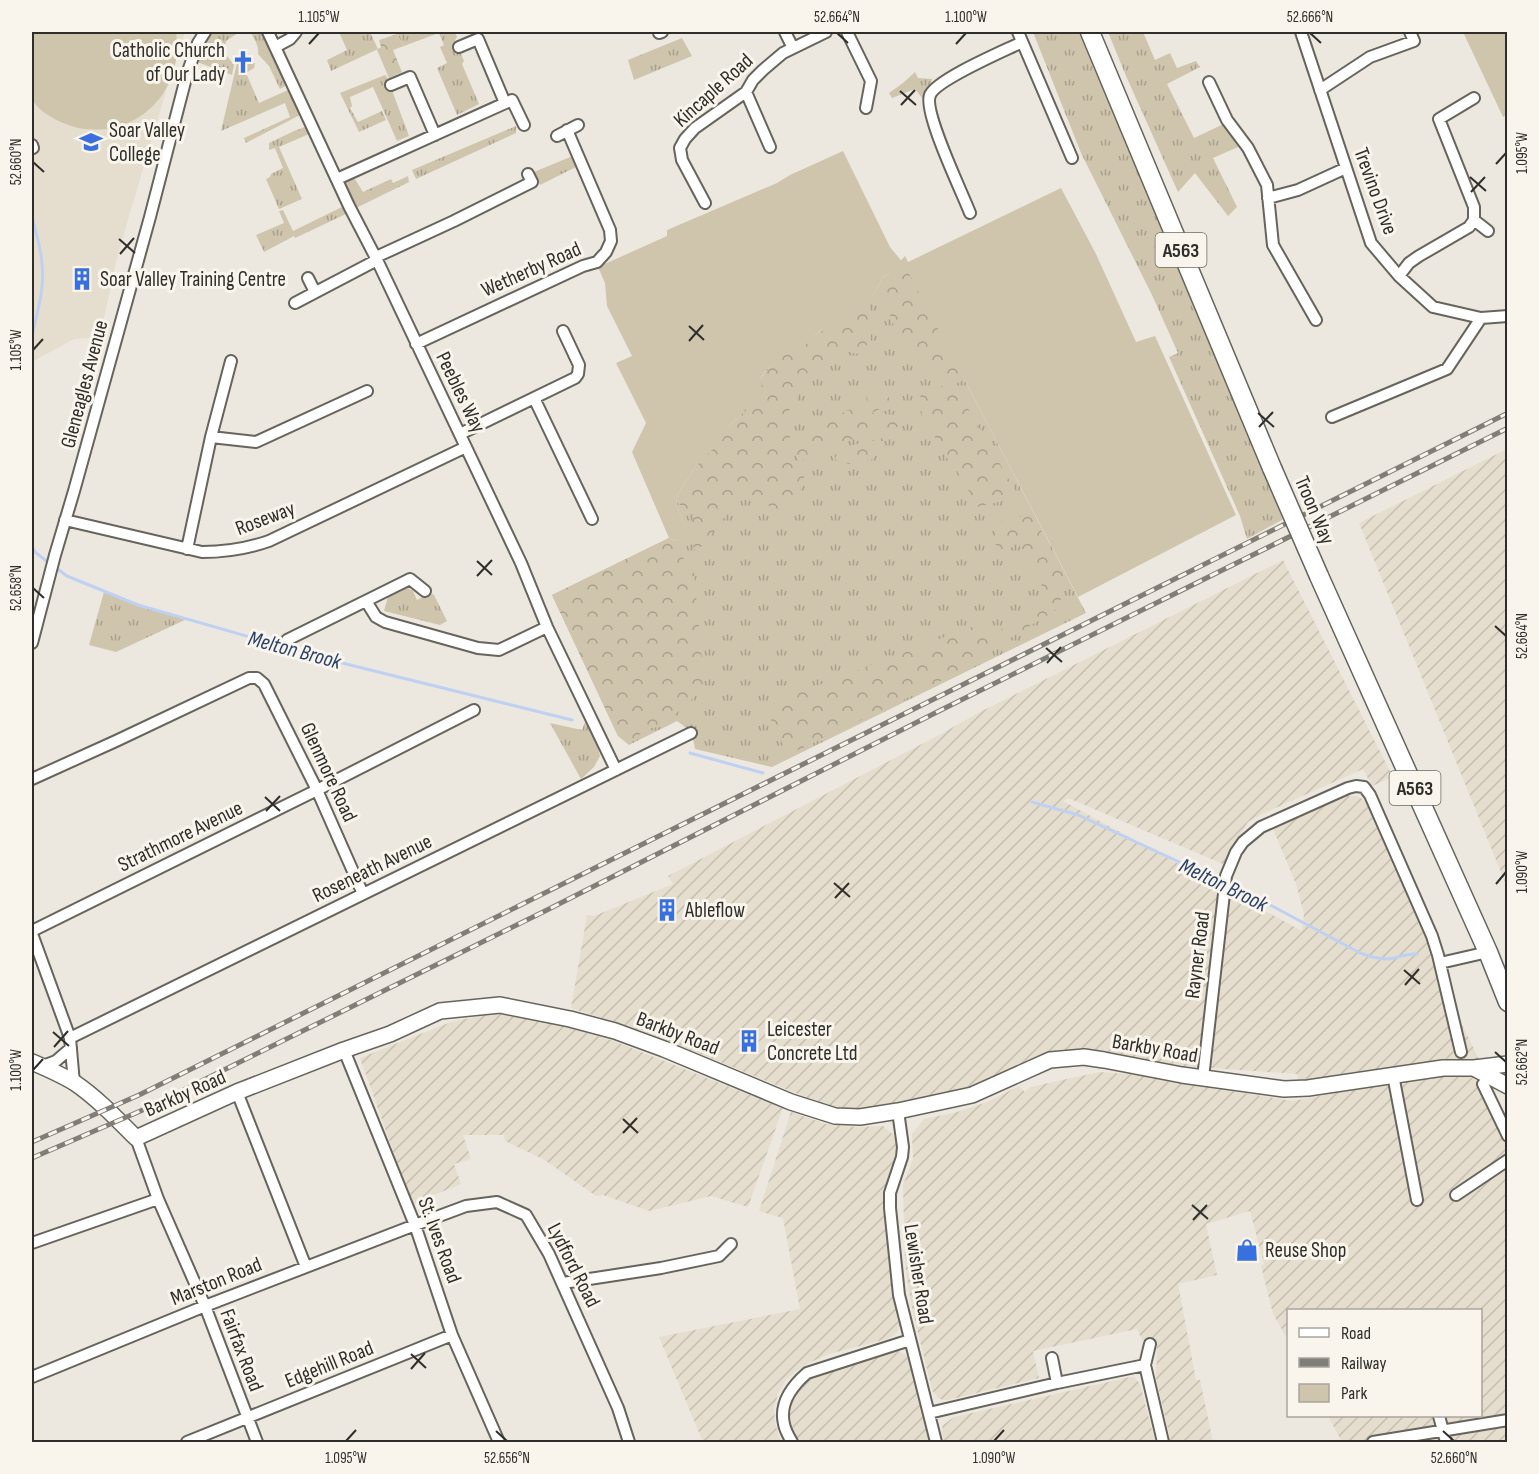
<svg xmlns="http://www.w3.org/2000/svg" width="1539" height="1474" font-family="'Sofia Sans Condensed',sans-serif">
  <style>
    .built { fill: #e5dece }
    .industrial { fill: url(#industrial-furrows) }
    .grass { fill: url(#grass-tufts) }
    .forest { fill: url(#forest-crowns) }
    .park { fill: #cfc5ad }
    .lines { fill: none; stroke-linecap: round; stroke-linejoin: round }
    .stream { stroke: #bfd1f2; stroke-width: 3 }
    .street-casing { stroke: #67645c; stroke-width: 14 }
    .secondary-casing { stroke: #67645c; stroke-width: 18 }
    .highway-casing { stroke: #67645c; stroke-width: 21 }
    .street { stroke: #fff; stroke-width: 10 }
    .secondary { stroke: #fff; stroke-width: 15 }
    .highway { stroke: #fff; stroke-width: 18 }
    .rail-casing { stroke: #807e77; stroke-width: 5 }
    .rail { stroke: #f9f5ec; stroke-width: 3; stroke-dasharray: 9; stroke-linecap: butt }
    .highway-bridge-casing { stroke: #67645c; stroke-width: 21; stroke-linecap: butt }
    .highway-bridge { stroke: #fff; stroke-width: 18 }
    .ticks { fill: none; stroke: #2f2e2a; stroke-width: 2 }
    .labels { text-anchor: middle; stroke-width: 6; stroke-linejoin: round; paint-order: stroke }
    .shield { fill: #f9f5ec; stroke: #6c6a64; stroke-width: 1.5 }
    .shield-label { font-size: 20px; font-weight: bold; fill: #2f2e2a }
    .poi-label { font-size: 21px; fill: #2f2e2a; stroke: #f9f5ec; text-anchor: start }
    .street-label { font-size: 21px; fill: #2f2e2a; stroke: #f9f5ec }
    .water-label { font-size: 22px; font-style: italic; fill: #2a416c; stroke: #f9f5ec }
    .neatline { fill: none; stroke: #2f2e2a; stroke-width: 2 }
    .ticks-label { font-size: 15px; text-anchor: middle; fill: #2f2e2a }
  </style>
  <defs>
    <pattern id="industrial-furrows" width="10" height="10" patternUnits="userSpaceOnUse" patternTransform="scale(1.5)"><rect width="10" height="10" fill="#e5dece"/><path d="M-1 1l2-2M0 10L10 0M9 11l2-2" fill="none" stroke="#c5bfb1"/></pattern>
    <pattern id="grass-tufts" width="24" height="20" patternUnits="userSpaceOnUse" patternTransform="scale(1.5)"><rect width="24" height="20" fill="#cfc5ad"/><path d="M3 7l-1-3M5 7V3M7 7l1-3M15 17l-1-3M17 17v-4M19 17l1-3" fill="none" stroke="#a8a08d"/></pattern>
    <pattern id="forest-crowns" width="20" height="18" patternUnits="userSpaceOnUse" patternTransform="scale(1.5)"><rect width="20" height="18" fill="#cfc5ad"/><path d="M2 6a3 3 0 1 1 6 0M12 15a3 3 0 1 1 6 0" fill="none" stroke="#a8a08d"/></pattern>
  </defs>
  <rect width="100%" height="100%" fill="#ece8df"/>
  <path class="built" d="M32,32H185L175,61L127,223L116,262L100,337L74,339L32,362Z"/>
  <path class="industrial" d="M1507,449V887L1359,523Z
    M1283,560L1393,777L1372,786L1363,769L1260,815L1248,822L1223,864L1068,798L1063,801L1302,931L1304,914L1296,884L1273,829L1347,796H1357L1365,801L1432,953L1434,966L1507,1118V1442H1342L1328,1416H1480V1310H1288V1340L1273,1314L1261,1266L1264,1264L1250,1211L1206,1224L1217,1275L1178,1284L1196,1380H1200L1213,1442H1171L1156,1379L1157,1342L1142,1340L1137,1329L1033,1351L1039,1378L948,1400H943L938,1398L932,1390L911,1304L905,1264L903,1185L913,1159L912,1134L924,1119L957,1112L987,1102L1019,1086L1025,1092L1030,1087L1099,1072L1129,1074L1293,1101L1330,1094L1328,1081L1299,1083L1297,1074L1041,1056L974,1087L907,1101L860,1108H838L815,1101L652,1034L571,1008L587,915L594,916L673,884L668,876L941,734L980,712Z
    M493,1013L548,1022L611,1040L783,1108L748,1207L711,1196L649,1211L603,1195L596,1196L543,1159L505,1141L504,1135H463L471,1159L454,1164L461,1184L412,1204L360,1058L451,1022Z
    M791,1112L826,1124L857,1127L883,1126L896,1137V1150L885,1195L894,1302L901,1324L896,1334L887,1339L829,1354L811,1362L796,1371L786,1380L778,1394L774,1408L775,1423L781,1442H703L659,1337L800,1309L783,1218L759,1211Z
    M898,1351L906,1355L910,1362L930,1442H797L791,1428L789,1415L791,1403L796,1392L809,1379L888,1353Z
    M1130,1377H1134L1140,1384L1155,1442H944L942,1431L943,1425L954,1417Z"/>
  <path class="grass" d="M206,32H262L287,85L280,89L269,66L258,54C259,46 255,40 251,33H238L226,41L224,52L234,65L232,75L192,60Z
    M339,32H370L378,49L331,71L327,60L347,50Z
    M405,32H455L457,37L455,40L464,61L462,64L479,104L457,115L437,68L447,63L440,47L444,45L439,33L404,46L397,34Z
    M1033,32H1086L1289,516L1247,539L1240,516L1169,357L1178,353L1152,295L1081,153Z
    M1108,32H1143L1155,60L1170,53L1177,68L1196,61L1200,67L1167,84L1194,138L1228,122L1245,144L1213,158L1237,207L1228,216L1195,173L1178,192L1126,76Z
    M682,38L692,56L634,80L628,60Z
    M237,63H255L254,68L246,73L259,103L288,90L300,115L246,143L244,138L290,117L285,103L221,131Z
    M915,72L918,78L932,79L926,100L923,99L915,89L892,98L889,93L903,83Z
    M385,75L387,77L409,136L397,141L373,87L350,97L352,106L350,108L358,122L382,111L386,120L359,132L340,93Z
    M516,126V133L416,179L412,170Z
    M305,127L311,130L309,134L279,147L302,199L279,209L266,179L270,177L271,174L283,168L275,148L269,150V143L294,131Z
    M575,155L580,165L540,185L534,172Z
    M353,176L363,192L391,179L393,183L408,176L409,182L354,209L341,181Z
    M344,206L348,213L295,238L294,236L264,252L256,235L284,223L279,211L283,210L293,231Z
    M904,264L1086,613L772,767L695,749C693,735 689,729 677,721L629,745L618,736L552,595L669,538L677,541L688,535L677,506L676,497L697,465L714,447L726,429L741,415L766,370L780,360L783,354L804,346L822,329L874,294L883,277Z
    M406,587L413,591L417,600L431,593L434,595L447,621L440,625L384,611L389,593Z
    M104,592L138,605L187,619L116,652L89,645Z
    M587,717L596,740L600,756L594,767L581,779L550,723L582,730Z"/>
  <path class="forest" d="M397,34L404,46L393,50L402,72L389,78L377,50L381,47L379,40Z
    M905,256L967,379L954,384L1019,497L978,507L957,471L941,450L933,433L922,417L920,391L947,385L930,363L906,345L894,327L883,293L885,278Z
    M870,297L871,341L857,354L841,350L806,374L796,404L787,412L789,414L790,445L796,463L807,468L794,509H776L763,503L740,499L696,553L688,535L698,502L689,511L676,502L697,465L723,438L726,429L742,419L760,379L790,346L809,335L818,340L826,321Z
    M886,391L891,403L872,413L896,415L898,427L842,442L797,463V443L847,410L866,408L867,395Z
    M883,438L884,447L871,460L849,464L834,459L844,447Z
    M1014,509L1020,517L1033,515L1069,586L1057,591L1062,594L1059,607L1051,613L934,685L788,755L764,706L971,627L984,635L1028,620L1042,601L1048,595L1030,567L1017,540L1007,553L995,544V523L1001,521L1010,530H1015L1004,520Z
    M669,538L694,573L704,683L691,700L670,719L668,726L651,728L630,740L618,736L552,595Z"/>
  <path class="park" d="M32,32H176C187,108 108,157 45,113C40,110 36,105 32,100Z
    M1463,32H1507V115L1503,117Z
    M843,151L890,247L904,264L1061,188L1096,254L1136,342L1155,336L1236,515L1078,597L904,264L883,277L874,294L861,305L822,329L804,346L783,354L780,360L766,370L760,379L762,386L741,415L726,429L723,439L697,465L676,497L677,506L690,539L677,541L669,538L632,452L646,423L616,363L632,356L607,306L605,283L598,267L667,236V230L777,183L790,175Z"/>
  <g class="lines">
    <path class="stream" d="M32,217C36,233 41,248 42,264C45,288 37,313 32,336
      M32,547L35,552L49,563
      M55,567L67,576L138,605L334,661L572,720
      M690,753L763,773
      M1032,802L1078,815L1259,899L1360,953C1368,956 1379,959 1388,959C1398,958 1406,953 1417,954"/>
    <g class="street-casing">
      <path id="street" d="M268,32L349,206L377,260L521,563L547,627L616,770
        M659,32V33L662,32
        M785,32L793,48
        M847,32L871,81L866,108
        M1018,32L1072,158
        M1301,32L1371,243L1399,276L1433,307L1481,318L1508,316
        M275,47L290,39L296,32
        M459,47L478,39L505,103
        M1209,82L1227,120L1248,148L1267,185L1273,245L1316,320
        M391,85L410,77L435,135
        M1320,90L1370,57L1414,41L1410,32
        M746,92L770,147
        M557,136L578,125
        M32,145L33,148
        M337,179L512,100L524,125
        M1268,198L1298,190L1346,168
        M705,203L682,160L680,148L685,139L695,128L746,92L753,80L763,70L783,53L826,32
        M970,213C962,192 923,112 930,95C937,79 1004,51 1022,42
        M1474,220L1488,231
        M376,257L454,221L532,182L528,174
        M1399,276L1409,263L1419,256L1469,227L1474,220V207L1439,119L1474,98
        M308,278L315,292
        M295,303L377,260
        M416,344L583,266L597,262L606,252L611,241L610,230L567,130
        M534,398L592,519
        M1332,417L1447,369L1481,318
        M460,434L575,378L578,374L579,365L563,331
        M211,437L256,442L367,391
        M65,520L202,552C226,552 246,549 269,541L466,447
        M187,549L211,437L231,361
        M366,601L376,617L385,622L478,648L499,650L547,627
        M287,640L410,579L425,591
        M32,643L55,555L74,491L150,217L187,74L198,43L205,32
        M32,779L116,741L249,678H257L264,684L317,790L363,894
        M32,931L317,790L474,710
        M32,934L70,1038L74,1083
        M1440,963L1488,952
        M70,1038L691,733
        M344,1050L415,1225L452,1335L499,1442
        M43,1066L56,1061L71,1048
        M1393,1075L1417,1200
        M1203,1078L1226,876L1236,852L1243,842L1261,827L1348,788L1356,786L1364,787L1370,795L1432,936L1438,955L1461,1052
        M1483,1084L1508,1136
        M237,1092L306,1267
        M898,1111L903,1147L902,1157L890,1193V1208L899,1295L936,1442
        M136,1138L158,1199L205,1306L257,1442
        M1456,1195L1508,1160
        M32,1243L158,1199
        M563,1283L661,1268L719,1256L731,1244
        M1052,1358L1057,1383
        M1145,1365L1150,1344
        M32,1377L205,1306L415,1225L466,1206L497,1202L526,1215L549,1254L618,1408L629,1442
        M929,1413L1057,1383L1145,1365L1163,1442
        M1439,1416L1446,1442
        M187,1442L452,1335
        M792,1442C789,1437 785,1430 784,1424C779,1403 792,1386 807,1373L910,1340
        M1373,1442L1508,1420"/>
    </g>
    <g class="secondary-casing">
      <path id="secondary" d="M32,1062C46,1068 62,1075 75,1083C97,1098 117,1119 136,1138L237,1092L344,1050L390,1034L440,1011L500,1005L570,1019L615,1031L664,1049L791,1102L835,1116L860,1117L898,1111L972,1095L1050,1060L1084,1057L1104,1060L1182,1075L1284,1089L1308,1088L1443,1068H1474L1508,1064
        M1474,1068L1508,1086"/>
    </g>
    <g class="highway-casing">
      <path id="highway" d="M1090,32L1272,468
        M1319,576L1488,952L1508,1002"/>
    </g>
    <use href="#street" class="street"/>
    <use href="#secondary" class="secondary"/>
    <use href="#highway" class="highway"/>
    <g class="rail-casing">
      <path id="rail" d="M32,1142L139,1095L1508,413
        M32,1158L145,1109L545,911L941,710L1508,428"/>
    </g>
    <use href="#rail" class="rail"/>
    <g class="highway-bridge-casing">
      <path id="highway-bridge" d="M1272,468L1319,576"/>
    </g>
    <use href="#highway-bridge" class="highway-bridge"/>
  </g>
  <path class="ticks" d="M837,33L848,43M1310,33L1321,43M309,44L319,33M956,44L966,33M900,91L916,105M901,105L915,90M33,162L44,172M1496,164L1506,153M1470,177L1486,191M1471,192L1485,177M119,239L135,253M120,254L134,238M689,326L704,340M689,341L703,325M33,350L43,339M1258,413L1274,427M1259,427L1273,412M477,561L492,575M477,576L492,560M33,588L44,598M1495,626L1506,636M1046,648L1062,662M1047,663L1061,647M265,797L280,811M266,811L280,796M834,883L850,897M1496,884L1506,872M835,898L849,883M1404,970L1420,984M1405,985L1419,969M53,1032L69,1046M54,1047L68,1031M1495,1052L1506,1062M33,1070L43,1059M623,1119L638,1133M623,1133L637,1118M1192,1205L1208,1219M1193,1220L1207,1205M411,1354L426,1368M411,1369L425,1353M496,1431L507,1441M1443,1431L1454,1441M346,1441L356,1430M994,1441L1004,1430"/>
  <defs>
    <g id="church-bare" transform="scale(1.8)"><path d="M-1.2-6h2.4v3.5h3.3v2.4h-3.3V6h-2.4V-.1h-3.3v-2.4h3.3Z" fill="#3870df" stroke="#f9f5ec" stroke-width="2.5" paint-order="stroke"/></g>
    <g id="school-bare" transform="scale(1.8)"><path d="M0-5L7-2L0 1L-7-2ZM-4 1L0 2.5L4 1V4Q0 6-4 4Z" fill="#3870df" stroke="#f9f5ec" stroke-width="2.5" paint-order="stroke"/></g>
    <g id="building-bare" transform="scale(1.8)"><path d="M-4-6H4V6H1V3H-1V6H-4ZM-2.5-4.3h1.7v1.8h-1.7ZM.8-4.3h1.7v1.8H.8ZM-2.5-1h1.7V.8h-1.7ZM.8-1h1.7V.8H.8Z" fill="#3870df" stroke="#f9f5ec" stroke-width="2.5" paint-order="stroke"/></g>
    <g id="shop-bare" transform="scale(1.8)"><path d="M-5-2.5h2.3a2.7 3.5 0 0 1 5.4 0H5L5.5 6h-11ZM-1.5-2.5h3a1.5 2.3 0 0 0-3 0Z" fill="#3870df" stroke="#f9f5ec" stroke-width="2.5" paint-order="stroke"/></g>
  </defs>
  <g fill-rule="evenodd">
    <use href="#church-bare" x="243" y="62"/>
    <use href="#school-bare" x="91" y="142"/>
    <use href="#building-bare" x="82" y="279"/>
    <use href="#building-bare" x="667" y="910"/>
    <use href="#building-bare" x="749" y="1041"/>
    <use href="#shop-bare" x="1247" y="1250"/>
  </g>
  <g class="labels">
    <g class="shield">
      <rect x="1155.5" y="233" width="51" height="34" rx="4.5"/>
      <rect x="1389.5" y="771" width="51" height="34" rx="4.5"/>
    </g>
    <g class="shield-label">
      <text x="1181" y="257">A563</text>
      <text x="1415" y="795">A563</text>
    </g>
    <g class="poi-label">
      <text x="225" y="57" text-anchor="end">Catholic Church<tspan x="225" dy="24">of Our Lady</tspan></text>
      <text x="109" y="137">Soar Valley<tspan x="109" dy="24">College</tspan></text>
      <text x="100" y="286">Soar Valley Training Centre</text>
      <text x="685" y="917">Ableflow</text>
      <text x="767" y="1036">Leicester<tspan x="767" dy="24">Concrete Ltd</tspan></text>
      <text x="1265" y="1257">Reuse Shop</text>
    </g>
    <g class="street-label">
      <text transform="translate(713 90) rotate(-42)" y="7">Kincaple Road</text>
      <text transform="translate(1376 191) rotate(70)" y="7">Trevino Drive</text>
      <text transform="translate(531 269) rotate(-24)" y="7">Wetherby Road</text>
      <text transform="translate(84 384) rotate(-75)" y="7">Gleneagles Avenue</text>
      <text transform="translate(461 392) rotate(64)" y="7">Peebles Way</text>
      <text transform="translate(1315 510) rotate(67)" y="7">Troon Way</text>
      <text transform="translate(265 518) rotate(-21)" y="7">Roseway</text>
      <text transform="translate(329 772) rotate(65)" y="7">Glenmore Road</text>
      <text transform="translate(180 836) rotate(-26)" y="7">Strathmore Avenue</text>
      <text transform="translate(372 868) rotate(-26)" y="7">Roseneath Avenue</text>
      <text transform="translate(1197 955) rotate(-83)" y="7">Rayner Road</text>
      <text transform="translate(678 1033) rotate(21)" y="7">Barkby Road</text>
      <text transform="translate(1155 1048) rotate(10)" y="7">Barkby Road</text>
      <text transform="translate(185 1093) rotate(-24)" y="7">Barkby Road</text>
      <text transform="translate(440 1240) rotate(70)" y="7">St. Ives Road</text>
      <text transform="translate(574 1265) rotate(63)" y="7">Lydford Road</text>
      <text transform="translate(919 1274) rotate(81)" y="7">Lewisher Road</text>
      <text transform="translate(216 1281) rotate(-22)" y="7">Marston Road</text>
      <text transform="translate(242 1350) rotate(69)" y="7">Fairfax Road</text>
      <text transform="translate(329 1364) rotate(-22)" y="7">Edgehill Road</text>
    </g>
    <g class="water-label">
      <text transform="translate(295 649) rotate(15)" y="8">Melton Brook</text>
      <text transform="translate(1224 884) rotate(26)" y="8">Melton Brook</text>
    </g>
  </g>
  <rect width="1539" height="1474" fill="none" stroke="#f9f5ec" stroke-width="66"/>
  <rect x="1287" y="1309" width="195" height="108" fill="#f9f5ec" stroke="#a8a59e" stroke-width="1.5"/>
  <rect x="1299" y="1328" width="30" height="9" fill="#ffffff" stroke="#a8a59e" stroke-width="1.5"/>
  <text x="1341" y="1339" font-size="18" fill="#2f2e2a">Road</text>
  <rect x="1299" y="1358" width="30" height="9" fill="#807e77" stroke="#a8a59e" stroke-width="1.5"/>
  <text x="1341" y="1369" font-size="18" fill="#2f2e2a">Railway</text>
  <rect x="1299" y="1384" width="30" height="18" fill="#cfc5ad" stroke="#a8a59e" stroke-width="1.5"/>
  <text x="1341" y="1399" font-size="18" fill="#2f2e2a">Park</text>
  <rect x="33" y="33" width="1473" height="1408" class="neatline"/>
  <g class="ticks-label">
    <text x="319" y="22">1.105°W</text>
    <text x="837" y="22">52.664°N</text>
    <text x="966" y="22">1.100°W</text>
    <text x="1310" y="22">52.666°N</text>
    <text transform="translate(1522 153) rotate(-90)" y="5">1.095°W</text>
    <text transform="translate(16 162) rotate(-90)" y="5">52.660°N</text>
    <text transform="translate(16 350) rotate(-90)" y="5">1.105°W</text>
    <text transform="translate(16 588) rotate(-90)" y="5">52.658°N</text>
    <text transform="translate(1522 636) rotate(-90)" y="5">52.664°N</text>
    <text transform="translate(1522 872) rotate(-90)" y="5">1.090°W</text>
    <text transform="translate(1522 1062) rotate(-90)" y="5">52.662°N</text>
    <text transform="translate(16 1070) rotate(-90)" y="5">1.100°W</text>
    <text x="346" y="1463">1.095°W</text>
    <text x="507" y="1463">52.656°N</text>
    <text x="994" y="1463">1.090°W</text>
    <text x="1454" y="1463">52.660°N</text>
  </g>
</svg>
